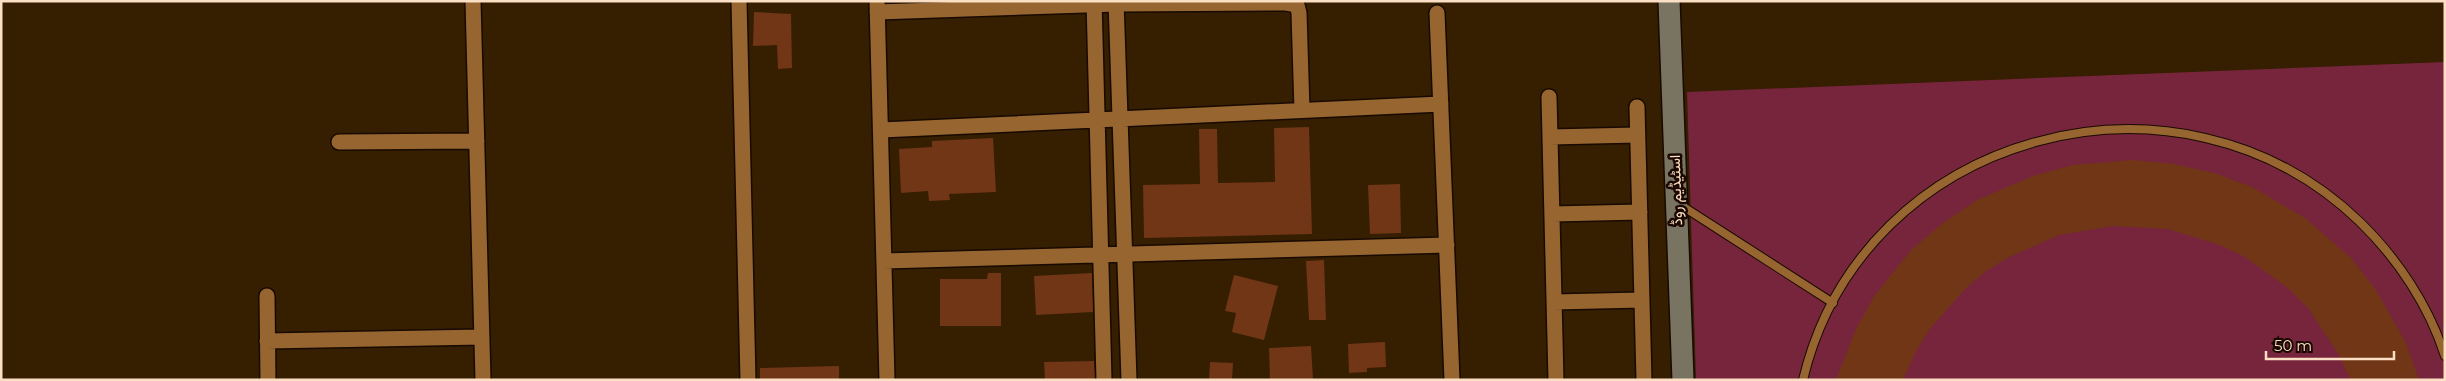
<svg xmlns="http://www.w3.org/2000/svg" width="2446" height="381" font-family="Montserrat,Vazirmatn,sans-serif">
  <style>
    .green { fill: #77253d }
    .building { fill: #703616 }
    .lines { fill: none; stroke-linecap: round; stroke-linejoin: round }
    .service-casing { stroke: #180a00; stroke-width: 10 }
    .minor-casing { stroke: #180a00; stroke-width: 18 }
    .secondary-casing { stroke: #180a00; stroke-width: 24 }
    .service { stroke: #976630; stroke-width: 8 }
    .minor { stroke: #976630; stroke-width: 15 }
    .secondary { stroke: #797362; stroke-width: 21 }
    .labels { text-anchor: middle; stroke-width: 5; stroke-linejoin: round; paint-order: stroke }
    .street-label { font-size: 15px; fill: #fbdfc4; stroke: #1a0800 }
  </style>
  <rect width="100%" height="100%" fill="#361e01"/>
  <path class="green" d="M2445,62V380H1696L1687,92Z"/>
  <path class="building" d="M754,12L791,14L792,68L778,69L777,45L753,46Z
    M1309,127L1312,234L1144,238L1143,185L1200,184L1199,129H1217L1218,183L1275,182L1274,128Z
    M993,138L996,192L949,194L950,200L929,201L928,191L901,193L899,149L932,147V141Z
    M2133,160L2174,164L2214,173L2252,187L2305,218L2351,258L2376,290L2406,343L2419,380H2351L2338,353L2308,308L2289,289L2245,257L2220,245L2168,229L2113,226L2059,235L2009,257L1986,271L1965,289L1929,330L1915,353L1903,380H1836L1856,329L1875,295L1912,249L1943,223L1977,200L2033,176L2073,165Z
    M1400,184L1401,233L1370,234L1368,185Z
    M1324,260L1326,320H1309L1306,261Z
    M988,273H1001V326H940V279H987Z
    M1092,273L1093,312L1036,315L1034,276Z
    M1234,275L1278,286L1264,340L1232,332L1236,313L1225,311Z
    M1385,342L1386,367L1367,368V372L1349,373L1348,344Z
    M1311,346L1313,380H1270L1269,348Z
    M1094,361L1095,380H1045L1044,362Z
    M1210,362L1233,363L1232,380H1209Z
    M839,366V380H760V368Z"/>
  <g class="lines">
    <g class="service-casing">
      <path id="service" d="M1679,204L1833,303
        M1803,380C1862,131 2179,47 2360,222C2398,259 2429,306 2445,356"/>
    </g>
    <g class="minor-casing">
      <path id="minor" d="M473,1L483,380
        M739,1L748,380
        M877,1L887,380
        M1094,1L1104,380
        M1116,1L1129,380
        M877,12L1116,4L1286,3L1297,5L1299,13L1302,110
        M1437,13L1452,380
        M1549,97L1556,380
        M1637,107L1644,380
        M881,130L1441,104
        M1550,137L1637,135
        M339,142L477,141
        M1552,214L1640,212
        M884,261L1447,245
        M267,296L268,380
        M1554,302L1642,300
        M267,341L482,337"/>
    </g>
    <g class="secondary-casing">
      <path id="secondary" d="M1669,1L1683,380"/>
    </g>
    <use href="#service" class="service"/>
    <use href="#minor" class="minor"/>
    <use href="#secondary" class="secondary"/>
  </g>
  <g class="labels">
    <g class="street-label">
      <text transform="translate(1676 190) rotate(-92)" y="5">اسٹیڈیم روڈ</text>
    </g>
  </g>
  <rect width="2446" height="381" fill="none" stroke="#fbdfc4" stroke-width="5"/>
  <path d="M2266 351v8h128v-8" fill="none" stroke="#fbdfc4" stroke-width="2.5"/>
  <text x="2274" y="351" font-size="15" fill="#fbdfc4" stroke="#1a0800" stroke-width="4" paint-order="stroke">50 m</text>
</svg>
